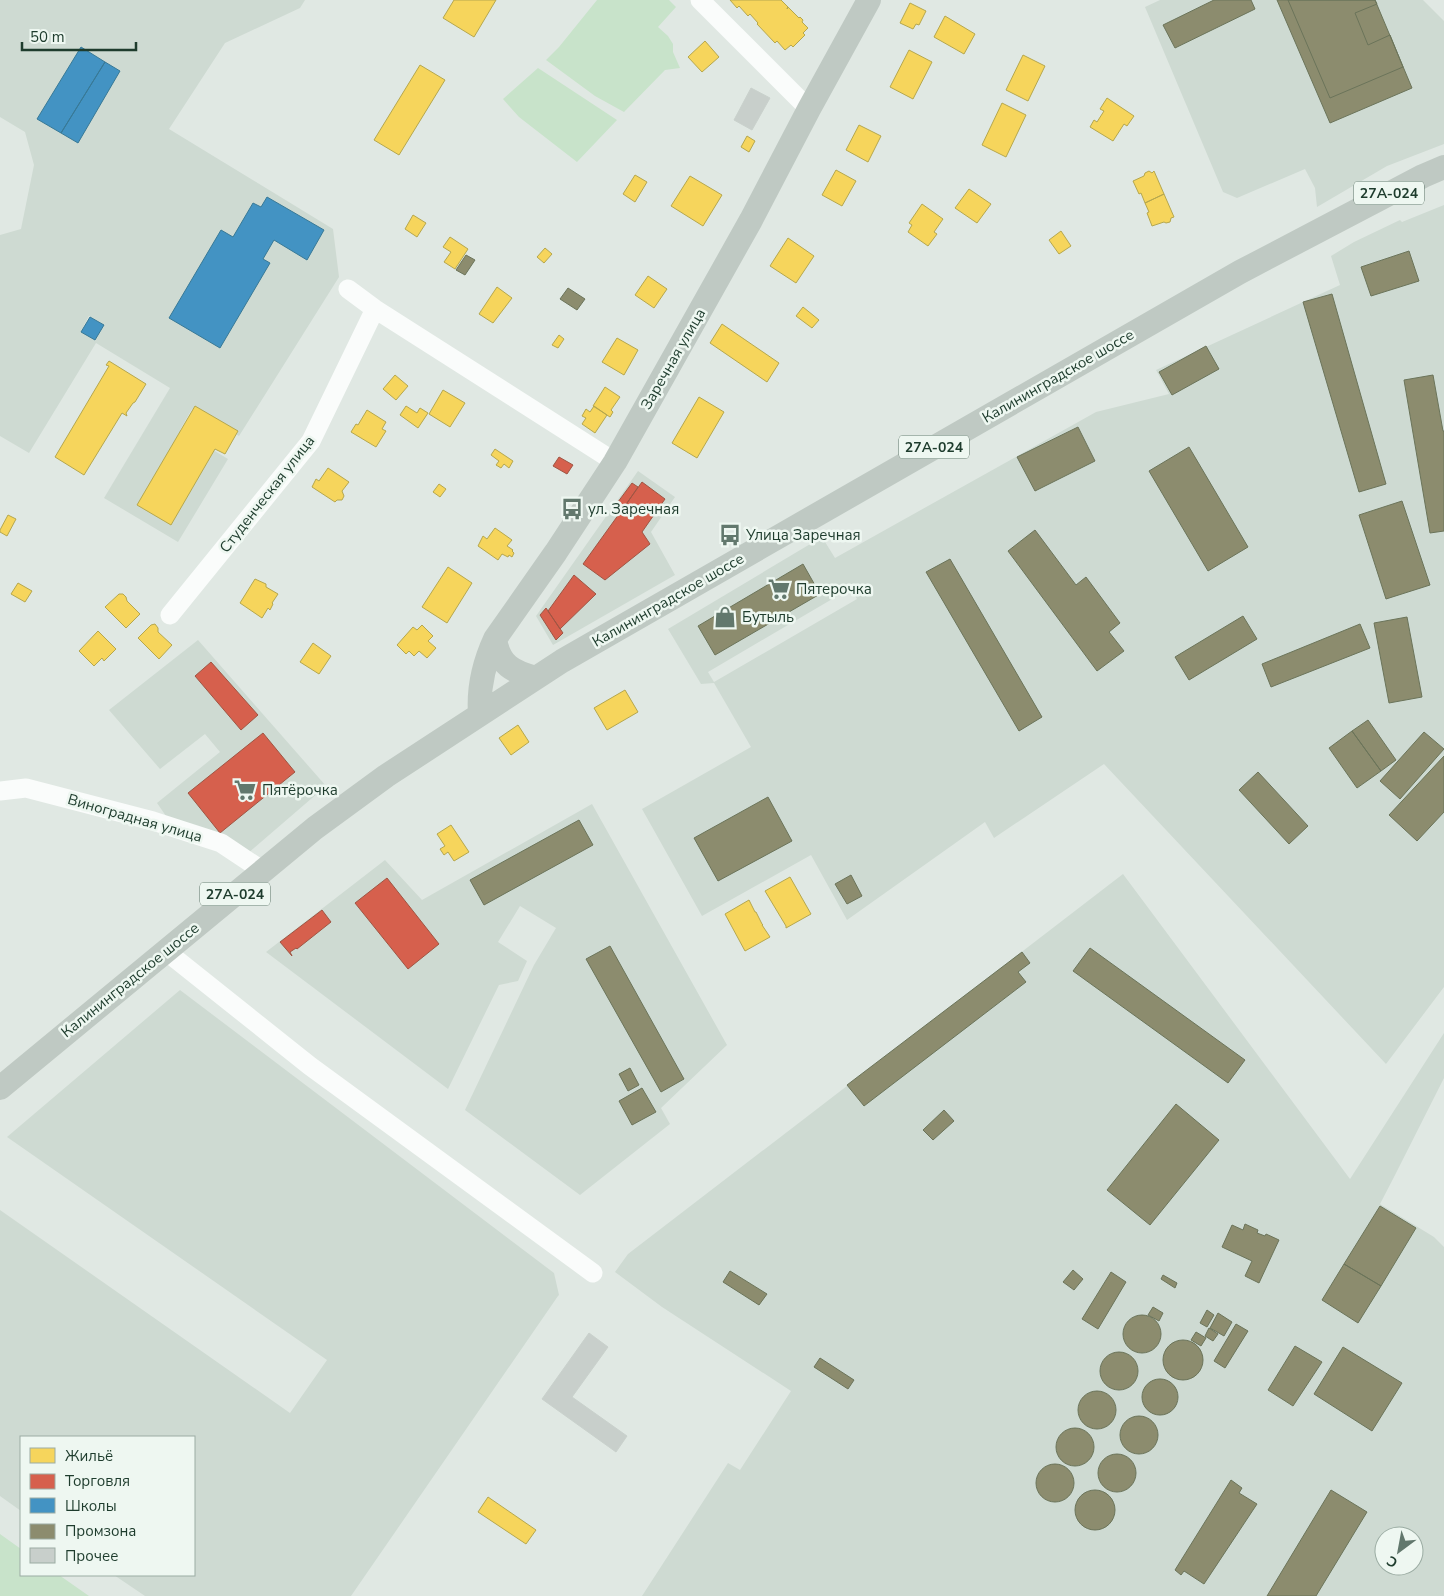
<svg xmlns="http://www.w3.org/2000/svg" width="1444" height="1596" font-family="'Nunito Sans',sans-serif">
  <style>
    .built { fill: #cedad2; fill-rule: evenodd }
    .green { fill: #c8e3ca }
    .homes { fill: #f6d55c; stroke: #b5a74e }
    .shops { fill: #d6604d; stroke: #9f5543 }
    .schools { fill: #4393c3; stroke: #387996 }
    .industry { fill: #8c8c6e; stroke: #6b745a }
    .building { fill: #c8cfcb; stroke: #c9d1cc }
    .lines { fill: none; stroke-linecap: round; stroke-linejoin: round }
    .minor { stroke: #fafcfb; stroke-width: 19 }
    .major { stroke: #bfc9c3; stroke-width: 24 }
    .labels { text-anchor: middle; stroke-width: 5; stroke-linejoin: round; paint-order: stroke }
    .shield { fill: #eef7f1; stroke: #5c7468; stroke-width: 1 }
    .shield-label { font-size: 14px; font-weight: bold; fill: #1e3c2d }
    .street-label { font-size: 15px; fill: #1e3c2d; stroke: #eef7f1 }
    .poi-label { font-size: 15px; fill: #1e3c2d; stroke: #eef7f1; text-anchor: start }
  </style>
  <rect width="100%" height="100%" fill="#e0e8e3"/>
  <path class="built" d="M0,0H305L300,8L225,43L169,129L333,229L339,277L239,436L192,409L180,430L228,459L178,542L104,498L170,388L96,343L29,453L0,436V235L21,229L34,165L25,132L0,117ZM89,316L103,324L95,339L81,331Z
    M1160,0H1423L1444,21V144L1387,166L1317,207L1315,188L1305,169L1237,198L1223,192L1145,7Z
    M1444,205V987L1386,1064L1104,764L994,838L985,822L847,920L811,855L702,916L642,809L751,747L714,683L701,684L668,629L822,537L835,558L1096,412L1169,394L1156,370L1340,285L1331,256L1354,242L1400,220L1402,222ZM851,588L857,599L714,682L708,672Z
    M638,471L675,497L651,532L675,575L553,645L536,616Z
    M198,640L326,786L247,854L166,816L157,803L220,752L205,734L160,769L109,710Z
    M592,804L727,1045L661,1108L670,1124L580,1195L465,1110L534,965L556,928L520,906L498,942L527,961L518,981L499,985L448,1089L266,952L385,860L422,900Z
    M1123,874L1350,1179L1444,1033V1078L1394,1177L1380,1204L1434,1237L1444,1247V1596H642L728,1463L740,1470L791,1391L662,1307L615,1272L628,1254ZM1384,1536H1414V1566H1384Z
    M180,990L554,1273L559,1295L558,1296L351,1596H145L114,1575H194V1437H21V1511L0,1496V1210L290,1413L327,1360L7,1137Z"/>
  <path class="green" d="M597,0H669L676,7L658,27L668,36L673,44V52L680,68L665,70L624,112L595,96L546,60L559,47Z
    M538,68L617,120L577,162L519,117L503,99Z
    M0,1534L21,1549V1575H59L89,1596H0Z"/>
  <path class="homes" d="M454,0H496L474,37L443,18Z
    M730,0H781L788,7L787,9L788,7L799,18L800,17L803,20L802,22L808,28L803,33L805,35L793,47L791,45L785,50L777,41L775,43L757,24L758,23L750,14L748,16L739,6L737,8Z
    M910,3L926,11L919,25L916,24L913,29L900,23Z
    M945,16L975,34L964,54L934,37Z
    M705,41L719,57L702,72L688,57Z
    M909,50L932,62L913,99L890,87Z
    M1023,55L1045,66L1028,101L1006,90Z
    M420,65L445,80L399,155L374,140Z
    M1107,98L1134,116L1127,126L1124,124L1113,141L1090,127L1094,120L1097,122L1104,111L1100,109Z
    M1002,103L1026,115L1006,157L982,145Z
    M859,125L881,136L868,162L846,150Z
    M747,136L755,141L749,152L741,147Z
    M836,170L856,181L842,206L822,195Z
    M1149,171L1152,173L1154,171L1164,194L1145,203L1141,193L1139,194L1133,181L1144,176L1145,173Z
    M635,175L647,182L635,202L623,194Z
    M690,176L722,195L703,226L671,206Z
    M969,189L991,204L977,223L955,208Z
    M1164,194L1174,217L1171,218L1170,222L1166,223L1164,222L1152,226L1147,213L1149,212L1145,203Z
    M922,204L943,219L934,232L937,234L928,246L908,232L912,225L909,223Z
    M413,215L426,223L417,237L405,229Z
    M1061,231L1071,246L1059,254L1049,240Z
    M450,237L468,249L455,269L444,262L451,252L443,247Z
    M788,238L814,256L796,283L770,266Z
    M545,248L552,254L544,263L537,257Z
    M648,276L667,289L654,308L635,295Z
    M497,287L512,298L493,323L479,314Z
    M803,307L819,320L812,328L796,316Z
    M722,324L779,363L767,382L710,343Z
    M559,335L564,339L558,348L552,345Z
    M617,338L638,350L624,375L602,362Z
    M109,361L146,384L135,402L133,403L126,413L127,416L122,413L84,475L55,457L109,366L106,365Z
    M395,375L408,386L396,400L383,389Z
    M605,387L620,397L611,410L613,412L610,417L593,406Z
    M443,390L465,403L450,427L429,414Z
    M699,397L724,412L697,458L672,443Z
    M195,406L238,431L225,454L215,449L171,525L137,505Z
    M406,406L417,413L420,408L428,413L418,428L400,415Z
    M594,406L607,415L595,433L582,424L586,418L582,416L586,409L590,412Z
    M367,410L386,422L382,429L386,431L376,447L351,432L356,424L358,425Z
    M495,449L513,461L509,468L504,464L501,468L496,465L499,461L491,455Z
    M328,468L349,482L342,491L344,496L342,500H337L335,502L312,487L316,479L319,481Z
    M439,484L446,489L440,497L433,492Z
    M8,515L16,519L7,536L0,532V530Z
    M495,528L512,540L507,546L513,550L512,551L514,553L512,557L509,555L508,557L502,554L498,560L478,546L483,536L487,539Z
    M448,567L472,583L447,623L422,607Z
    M255,579L266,584V587L278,594L272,603L273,604L270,610L268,608L262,618L240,603Z
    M18,583L32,591L25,602L11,594Z
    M119,594H123L126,597L127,601L140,614L126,628L105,607Z
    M155,624L158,628V632L172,645L159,659L138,638L151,625Z
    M422,625L433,636L428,641L436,648L427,658L419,651L414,656L409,651L406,654L397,645L413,627L417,630Z
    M98,631L116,649L104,661L102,658L94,666L79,651Z
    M313,643L331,656L319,674L300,662Z
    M625,690L638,712L607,730L594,708Z
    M518,725L529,742L511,755L499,738Z
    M451,825L469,852L454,861L448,852L444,855L440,849L445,846L437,834Z
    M790,877L811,914L786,928V926L765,891Z
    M749,900L755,912H756L762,924L763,925H762L770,937L745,951L725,914Z
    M488,1497L536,1530L526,1544L478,1512Z"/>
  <path class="shops" d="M559,457L573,465L567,474L553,466Z
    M642,482L665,499L642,532L650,544L605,580L583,564Z
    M632,483L638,487L619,515L612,510Z
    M574,575L596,594L560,629L548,611Z
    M546,608L563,633L556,640L540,615Z
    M211,662L258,715L241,730L195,676Z
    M263,733L295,772L220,833L188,793Z
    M387,878L439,944L408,969L355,903Z
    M322,910L331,922L297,949L296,948L290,952L292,956L280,942Z"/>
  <path class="schools" d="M81,47L105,62L61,133L37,119Z
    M105,62L120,71L78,143L61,133Z
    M267,197L324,230L307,260L274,240L263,259L270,263L220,348L169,318L221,230L233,237L253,203L261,207Z
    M90,317L104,325L95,340L81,332Z"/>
  <path class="industry" d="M1214,0H1251L1255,9L1175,48L1163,25Z
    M1277,0H1375L1412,88L1330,123Z
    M1288,0H1375L1377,4L1355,13L1368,45L1390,35L1403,67L1330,98Z
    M1409,251L1419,281L1371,296L1361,267Z
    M466,255L475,260L465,275L456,270Z
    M568,288L585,299L577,310L560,299Z
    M1332,294L1386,484L1359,492L1303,302Z
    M1206,346L1219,369L1172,395L1159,372Z
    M1433,375L1443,431H1444V531L1430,533L1404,380Z
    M1078,427L1095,461L1035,491L1017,457Z
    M1189,447L1248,547L1208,571L1149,471Z
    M1402,501L1430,585L1386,599L1359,515Z
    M1035,530L1076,585L1086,577L1120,623L1109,632L1124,651L1097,671L1008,551Z
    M950,559L1042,717L1019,731L926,572Z
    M803,564L820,594L715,655L698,626Z
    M1243,616L1257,639L1189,680L1175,657Z
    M1407,617L1422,697L1389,703L1374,623Z
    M1360,624L1370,648L1271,687L1262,664Z
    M1368,720L1396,760L1381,771L1352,731Z
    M1352,731L1381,771L1357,788L1329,748Z
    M1424,732L1444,749L1400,799L1380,781Z
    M1444,756V812L1417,841L1389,815Z
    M1258,772L1308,826L1289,844L1239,790Z
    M768,797L792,841L718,881L694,838Z
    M579,820L593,845L484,905L470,880Z
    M851,875L862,896L847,904L835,884Z
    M610,946L684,1079L661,1092L586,959Z
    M1090,948L1245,1060L1228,1083L1073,971Z
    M1022,952L1030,963L1018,972L1026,982L864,1106L847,1085Z
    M630,1068L639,1085L628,1091L619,1074Z
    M642,1088L656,1112L632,1125L619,1101Z
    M1176,1104L1219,1140L1150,1225L1107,1190Z
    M944,1110L954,1121L933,1140L923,1130Z
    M1380,1206L1416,1228L1381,1286L1344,1264Z
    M1245,1224L1258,1230L1257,1233L1265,1236L1266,1234L1279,1240L1259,1283L1245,1276L1252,1261L1222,1247L1232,1225L1243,1230Z
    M1344,1264L1381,1286L1358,1323L1322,1300Z
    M1073,1270L1083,1279L1074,1290L1063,1282Z
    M730,1271L767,1294L759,1305L723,1282Z
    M1111,1272L1126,1282L1098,1329L1082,1319Z
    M1163,1275L1177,1283L1175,1288L1161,1279Z
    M1153,1307L1163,1313L1159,1321L1148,1315Z
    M1207,1310L1214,1315L1207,1327L1200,1323Z
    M1218,1313L1232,1322L1224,1336L1210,1328Z
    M1123 1334a19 19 0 1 1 38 0a19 19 0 1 1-38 0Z
    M1236,1324L1248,1331L1225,1368L1214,1361Z
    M1209,1328L1218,1334L1213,1341L1205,1336Z
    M1196,1332L1206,1338L1201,1346L1191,1340Z
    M1163 1360a20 20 0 1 1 40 0a20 20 0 1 1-40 0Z
    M1295,1346L1322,1362L1293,1406L1268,1390Z
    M1343,1347L1402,1383L1372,1431L1314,1394Z
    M1100 1371a19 19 0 1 1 38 0a19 19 0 1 1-38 0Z
    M820,1358L854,1380L848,1389L814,1367Z
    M1142 1397a18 18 0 1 1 36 0a18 18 0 1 1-36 0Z
    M1078 1410a19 19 0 1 1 38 0a19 19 0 1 1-38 0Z
    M1120 1435a19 19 0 1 1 38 0a19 19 0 1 1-38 0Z
    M1056 1447a19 19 0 1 1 38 0a19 19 0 1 1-38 0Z
    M1098 1473a19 19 0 1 1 38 0a19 19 0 1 1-38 0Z
    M1036 1483a19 19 0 1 1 38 0a19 19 0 1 1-38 0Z
    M1231,1480L1242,1488L1239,1493L1257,1504L1204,1584L1184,1571L1181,1575L1175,1570Z
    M1331,1490L1367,1512L1316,1596H1267Z
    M1075 1510a20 20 0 1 1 40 0a20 20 0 1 1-40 0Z"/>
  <path class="building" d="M751,88L770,98L752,130L734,120Z
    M589,1333L608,1347L572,1397L627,1436L616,1452L542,1399Z"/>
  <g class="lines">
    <path class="minor" d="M700,0L809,109
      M348,289L375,309L615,462
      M170,615L311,441L375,309
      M0,791L26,788L153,821L221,843L263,871
      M167,952L310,1066L593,1273"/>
    <path class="major" d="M495,639C499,665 513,672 536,678
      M480,714C478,687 484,663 495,639L556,552L615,462L751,220L809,109L869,0
      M0,1088L315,828L386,776L562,661L1240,272L1423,176L1444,167"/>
  </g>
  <defs>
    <g id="bus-bare" transform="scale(1.725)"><path d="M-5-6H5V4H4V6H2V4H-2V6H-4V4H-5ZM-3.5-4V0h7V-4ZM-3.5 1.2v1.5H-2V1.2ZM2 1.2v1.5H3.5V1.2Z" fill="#62786d" stroke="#eef7f1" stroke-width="2.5" paint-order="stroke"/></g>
    <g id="supermarket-bare" transform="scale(1.725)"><path d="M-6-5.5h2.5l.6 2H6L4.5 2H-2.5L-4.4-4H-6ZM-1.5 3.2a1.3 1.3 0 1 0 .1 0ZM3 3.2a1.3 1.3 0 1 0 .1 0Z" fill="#62786d" stroke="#eef7f1" stroke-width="2.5" paint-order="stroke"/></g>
    <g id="shop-bare" transform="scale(1.725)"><path d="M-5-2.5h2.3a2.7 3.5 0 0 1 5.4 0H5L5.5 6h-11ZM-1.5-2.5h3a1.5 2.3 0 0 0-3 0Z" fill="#62786d" stroke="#eef7f1" stroke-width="2.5" paint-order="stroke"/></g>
  </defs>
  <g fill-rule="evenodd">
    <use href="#bus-bare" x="572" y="509"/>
    <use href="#bus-bare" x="730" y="535"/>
    <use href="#supermarket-bare" x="779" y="589"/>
    <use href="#shop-bare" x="725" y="617"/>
    <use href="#supermarket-bare" x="245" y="790"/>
  </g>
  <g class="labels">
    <g class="shield">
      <rect x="1354" y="181.5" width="70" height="23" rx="4"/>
      <rect x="899" y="435.5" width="70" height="23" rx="4"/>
      <rect x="200" y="882.5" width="70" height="23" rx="4"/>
    </g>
    <g class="shield-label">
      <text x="1389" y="198">27А-024</text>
      <text x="934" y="452">27А-024</text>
      <text x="235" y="899">27А-024</text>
    </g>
    <g class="street-label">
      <text transform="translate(673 359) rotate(-60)" y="5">Заречная улица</text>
      <text transform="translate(1058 376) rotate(-30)" y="5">Калининградское шоссе</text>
      <text transform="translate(267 494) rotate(-52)" y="5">Студенческая улица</text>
      <text transform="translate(668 600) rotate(-30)" y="5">Калининградское шоссе</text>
      <text transform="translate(135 818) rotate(16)" y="5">Виноградная улица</text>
      <text transform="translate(130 980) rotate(-39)" y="5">Калининградское шоссе</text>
    </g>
    <g class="poi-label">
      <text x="588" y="514">ул. Заречная</text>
      <text x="746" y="540">Улица Заречная</text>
      <text x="796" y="594">Пятерочка</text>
      <text x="742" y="622">Бутыль</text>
      <text x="262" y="795">Пятёрочка</text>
    </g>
  </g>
  <rect x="20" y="1436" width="175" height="140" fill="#eef7f1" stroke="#9baca3"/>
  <rect x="30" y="1448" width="25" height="15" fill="#f6d55c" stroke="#9baca3"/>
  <text x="65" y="1461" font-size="15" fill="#1e3c2d">Жильё</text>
  <rect x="30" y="1474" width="25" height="15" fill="#d6604d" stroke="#9baca3"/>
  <text x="65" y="1486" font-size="15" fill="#1e3c2d">Торговля</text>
  <rect x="30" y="1498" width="25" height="15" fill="#4393c3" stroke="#9baca3"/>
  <text x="65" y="1511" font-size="15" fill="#1e3c2d">Школы</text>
  <rect x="30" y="1524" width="25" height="15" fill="#8c8c6e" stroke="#9baca3"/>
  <text x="65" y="1536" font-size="15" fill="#1e3c2d">Промзона</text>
  <rect x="30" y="1548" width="25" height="15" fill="#c8cfcb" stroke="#9baca3"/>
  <text x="65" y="1561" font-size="15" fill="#1e3c2d">Прочее</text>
  <g transform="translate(1399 1551) rotate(212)"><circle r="24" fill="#eef7f1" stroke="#9baca3"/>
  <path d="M0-4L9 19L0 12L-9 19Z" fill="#62786d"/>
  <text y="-8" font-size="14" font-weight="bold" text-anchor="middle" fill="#1e3c2d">С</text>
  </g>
  <path d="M22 42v8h114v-8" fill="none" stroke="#1e3c2d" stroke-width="2.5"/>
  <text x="30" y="42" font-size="15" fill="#1e3c2d" stroke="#eef7f1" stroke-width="4" paint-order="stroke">50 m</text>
</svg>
